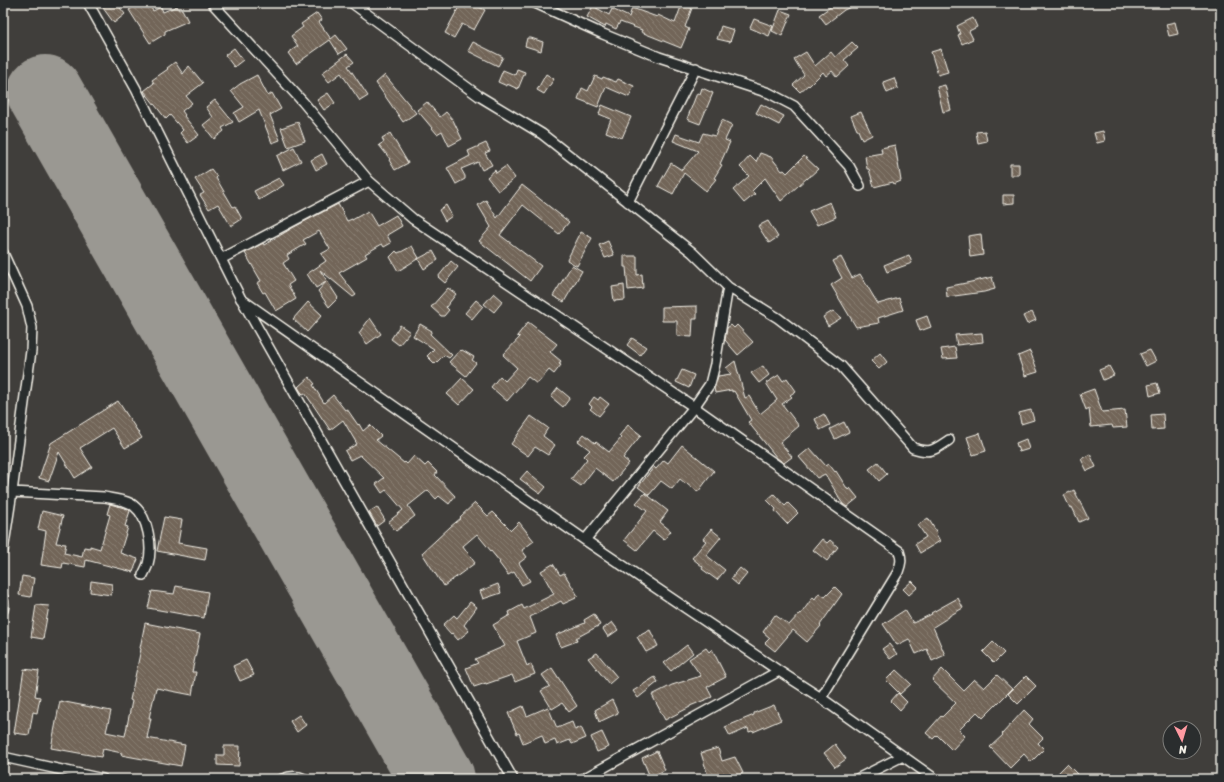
<svg xmlns="http://www.w3.org/2000/svg" width="1224" height="782" font-family="Sriracha,sans-serif">
  <style>
    .lines { fill: none; stroke-linecap: round; stroke-linejoin: round }
    .runway { stroke: #9a9892; stroke-width: 76 }
    .building { fill: url(#building-back-hatch); stroke: #f4f1e8 }
    .street-casing { stroke: #f4f1e8; stroke-width: 12 }
    .street { stroke: #2a2d2e; stroke-width: 9 }
  </style>
  <defs>
    <pattern id="building-back-hatch" width="6" height="6" patternUnits="userSpaceOnUse"><rect width="6" height="6" fill="#726558"/><path d="M-1 5l2 2M0 0l6 6M5-1l2 2" fill="none" stroke="#877c70"/></pattern>
  </defs>
  <rect width="100%" height="100%" fill="#403e3b"/>
  <filter id="ink" filterUnits="userSpaceOnUse"><feTurbulence type="fractalNoise" baseFrequency=".025" numOctaves="2"/><feDisplacementMap in="SourceGraphic" scale="8" xChannelSelector="R" yChannelSelector="G"/><feConvolveMatrix kernelMatrix="1 2 1 2 8 2 1 2 1" color-interpolation-filters="sRGB"/></filter>
  <g filter="url(#ink)">
    <g class="lines">
      <path class="runway" d="M45,93L437,779"/>
    </g>
    <path class="building" d="M109,3H116L125,14L114,23L103,8Z
      M139,3H148L153,11L161,7L163,12L177,6L179,10L182,9L188,21L165,31V34L150,43L129,10Z
      M461,3H471L485,10L474,30L462,24L454,38L445,33Z
      M836,3H859L844,10L826,24L819,15Z
      M682,4L692,8L685,27L689,29L681,48L641,32L642,30L620,22L616,29L606,24L605,27L587,17L593,6L609,15L612,9L629,17L632,8L657,17L658,15L675,23Z
      M780,10L791,14L782,36L772,31Z
      M317,13L322,20L319,22L331,39L336,35L347,49L339,54L330,40L296,64L288,53L298,46L291,36L303,27L301,24Z
      M973,18L977,27L969,31L973,39L962,44L958,35L960,34L957,26Z
      M754,19L773,26L769,36L750,28Z
      M1175,22L1178,34L1169,36L1166,24Z
      M721,26L734,30L730,42L717,39Z
      M527,38H531L543,42L541,51L525,46Z
      M473,42L503,57L498,66L468,51Z
      M852,42L858,48L844,60L849,66L837,77L832,71L826,76L823,72L809,86L808,85L800,92L793,85L804,75L794,59L806,52L815,66L831,52L835,57Z
      M234,48L243,60L234,67L225,55Z
      M941,49L948,72L938,75L931,52Z
      M347,54L354,62L348,66L368,96L360,101L341,73L329,82L322,73Z
      M175,62L183,74L189,66L203,83L186,96L192,103L182,111L185,115L184,116L199,135L188,143L180,133L183,130L170,115L166,119L144,91L154,83L152,80L168,69L167,68Z
      M517,69L525,72L518,89L507,84V86L498,82L503,70L515,75Z
      M546,74L554,79L544,94L537,90Z
      M257,75L268,96L272,93L281,109L270,115L280,140L272,143L259,110L239,122L234,113L244,107L231,91L240,84Z
      M385,75L416,113L403,122L376,83Z
      M595,76L602,79L603,77L616,82L618,79L634,86L629,97L606,87L598,107L578,99L582,88L588,91Z
      M894,78L898,88L887,93L883,82Z
      M945,85L951,110L943,112L937,87Z
      M702,88L713,93L700,124L687,119L697,93L700,94Z
      M328,93L335,103L324,110L317,100Z
      M215,100L233,122L222,128L224,131L214,139L203,125L213,117L206,107Z
      M427,102L440,117L446,112L453,120L462,139L449,146L442,131L437,134L417,110Z
      M761,104L784,116L779,125L756,113Z
      M602,105L631,117L622,138L606,132L611,119L599,114Z
      M861,112L872,135L862,140L858,130H857L851,116Z
      M722,120L732,125L725,140L730,142L720,164L722,165L714,178L716,179L706,191L684,173L673,194L658,186L671,163L682,170L698,151L673,141L676,134L699,142L703,133L715,136Z
      M298,122L305,141L288,147L281,128Z
      M985,131L987,141L978,143L976,132Z
      M1103,131L1105,141L1097,143L1094,133Z
      M390,133L408,163L395,170L389,160L390,159L379,145L384,142L382,138Z
      M486,143L490,151L485,153L492,165L482,170L478,162L461,169L465,176V179L456,184L447,168L470,156L468,151Z
      M895,145L901,181L894,184L893,182L874,187L869,169H867L865,156L882,153L881,148Z
      M294,147L301,161L283,170L277,156Z
      M760,153L771,157L782,171L784,170L787,173L804,156L818,169L807,179V178L781,201L765,178L752,191L755,194L744,203L733,190L749,176L740,167L750,156L756,162Z
      M322,154L327,164L316,170L311,160Z
      M1010,164H1019V175H1010Z
      M506,166L515,178L498,191L487,177L495,170L496,173Z
      M211,169L217,177L216,178L233,207L235,206L242,219L231,226L218,204L209,209L200,195L204,193L195,179Z
      M279,178L284,185L259,200L254,191Z
      M522,185L569,222L559,234L523,205L500,235L541,266L530,281L479,241L491,227L478,205L486,200L497,218Z
      M1003,195H1014V203L1003,204Z
      M830,202L836,217L817,225L809,211Z
      M338,204L347,221L352,219V220L368,211L377,226L396,215L402,226L387,235L391,243L384,247L382,244L365,254L367,257L339,273L356,295L353,297L320,270L338,298L329,307L318,291L326,282L316,288L307,274L326,261L321,254L330,249L319,231L303,240L306,244L287,255L289,259L283,263L294,281L288,285L296,299L276,311L265,292L263,293L257,283L261,281L245,253L263,243L264,245L294,227Z
      M446,205L452,216L445,221L439,210Z
      M768,221L778,237L769,243L758,226Z
      M581,232L592,238L577,266L567,260Z
      M981,234L983,255L970,257L968,236Z
      M608,241L614,255L605,258L599,245Z
      M412,246L419,258L398,271L390,257L396,251L398,253L400,252H401Z
      M433,251L438,260L424,269L418,259Z
      M909,255L912,263L887,272L884,265Z
      M624,256H637V275L642,274L643,288L628,290L626,267H624Z
      M841,257L852,278L860,274L878,304L899,298L903,310L878,318L879,323L856,327L831,285L842,278L833,261Z
      M451,261L458,267L445,283L438,277Z
      M572,265L582,271L564,302L553,296Z
      M992,277L995,289L984,292L947,297L946,287L971,282Z
      M624,285L625,300L614,301L612,287Z
      M448,288L456,294L446,307L449,310L444,316H441L431,307Z
      M494,293L503,301L494,312L484,304Z
      M476,300L483,306L472,319L465,313Z
      M308,302L322,315L307,332L293,319Z
      M697,306V319H693L692,337L677,336V321H662V307Z
      M833,311L841,318L828,326L823,317Z
      M1032,312L1036,320L1027,324L1023,316Z
      M927,316L931,327L920,331L916,320Z
      M370,318L381,334L367,344L359,333Z
      M528,322L557,344L550,352L561,361L559,364L561,365L554,374L549,370L537,384L528,377L507,401L491,387L500,376L505,381L517,368L503,355L520,337L517,336Z
      M420,324L432,331L430,334L452,355L449,358L444,355L435,364L427,356L434,349L413,336Z
      M400,325L410,332L399,345L391,339Z
      M731,325L734,328L737,325L753,342L738,355L725,340L727,328Z
      M982,333L983,342L957,345L955,335Z
      M632,338L646,347L640,355L627,345Z
      M955,347L957,358L943,359L941,349Z
      M460,350L461,351L462,350L474,357L472,360L476,363L466,376L449,362Z
      M1150,350L1156,361L1146,366L1140,354Z
      M1030,351L1038,372L1025,376L1018,356Z
      M880,353L887,362L879,369L871,361Z
      M735,361L745,398L749,396L760,414L777,400L766,383L779,375L783,381L787,378L796,391L790,395L792,397L782,404L799,426L780,442L792,457L784,463L777,458L748,422L751,420L734,391L732,392V390L715,393L714,388L718,376L731,374L726,368Z
      M763,366L769,375L759,383L751,373Z
      M1109,366L1114,375L1103,380L1099,370Z
      M682,370L694,375L689,388L676,382Z
      M309,377L315,384L313,385L324,403L333,395L345,410L347,409L358,425L359,424L363,431L370,425L381,436L376,440L404,463L405,462L407,464L414,456L425,466L428,463L437,472L435,475L455,496L449,504L439,496L436,499L428,490L408,506L415,516L396,531L388,522L403,510L386,490L382,493L376,484L384,478L360,455L350,460L345,451L357,444L343,420L330,430L305,393L303,394L301,392L298,387Z
      M462,378L474,389L459,405L447,394Z
      M1157,383L1160,393L1150,396L1148,385Z
      M558,388L570,398L563,407L551,397Z
      M1094,389L1102,412L1125,410L1127,427L1113,428L1112,425L1091,427L1089,408L1086,410L1080,394Z
      M594,397L598,400L600,397L609,404L599,416L590,409L592,407L589,404Z
      M118,401L142,438L125,448L112,428L80,448L92,467L75,478L59,452L49,481L39,478L51,443Z
      M1031,410L1034,420L1021,424L1019,413Z
      M824,414L830,425L820,430L815,419Z
      M1163,414L1164,429L1152,430L1151,415Z
      M531,416L548,428L543,436L555,445L548,455L535,447L528,456L511,444Z
      M844,422L849,432L835,439L830,429Z
      M628,425L641,435L623,458L629,463L613,482L595,468L581,486L571,479L587,459L584,456L590,450L578,441L584,434L595,443L596,442L609,452L621,438L619,436Z
      M980,433L986,451L973,455L967,437Z
      M1026,439L1029,449L1019,452L1016,443Z
      M682,445L714,471L698,492L687,483L686,484L680,479L672,489L661,481L649,495L638,487L654,467L656,469L664,460L668,463Z
      M810,448L826,466L829,464L835,472L836,471L848,490L850,488L858,498L847,507L843,504L838,497H839L825,474L817,478L799,457Z
      M1090,454L1096,467L1087,471L1081,459Z
      M878,462L887,474L879,481L869,469Z
      M527,471L546,487L540,494L520,479Z
      M1074,490L1088,518L1079,522L1072,507L1070,508L1064,495Z
      M645,493L668,511L660,522L671,531L664,540L653,531L637,550L624,540L647,511L636,503Z
      M774,494L785,506L788,503L798,513L787,524L775,511L776,509L767,500Z
      M475,503L488,516L493,512L511,530L519,522L534,541L522,550L527,557L519,563L530,581L522,585L514,572L508,575L499,563L500,562L477,534L463,546L475,563L444,586L441,581H440L422,553L450,527L461,518L460,517Z
      M110,504L128,509L130,511L125,526L128,527L120,553L138,559L133,572L86,560L85,567L63,563L62,568L41,565L46,531L38,529L42,511L63,516L56,543L66,544L64,553L82,557L84,547L90,548V546L100,549L110,515L107,514Z
      M377,507L385,520L377,526L369,512Z
      M164,517L182,520L178,543L207,548L205,560L157,551Z
      M928,518L937,533L936,534L940,541L920,553L915,544L926,537L918,525Z
      M711,529L721,537L706,555L725,570L717,580L702,569L703,567L692,558L706,541L703,539Z
      M822,539L827,543L830,540L838,547L827,561L813,550Z
      M553,564L560,575L564,573L578,596L575,597L576,598L563,604L561,601L530,617L536,633L517,641L527,666L531,664L535,674L515,682L512,675L486,684V683L474,687L466,668L478,663L475,659L505,646L493,625L510,615L509,612L522,605L524,609L554,594L541,571Z
      M740,568L747,574L738,585L731,579Z
      M22,576L34,578L31,597L19,595Z
      M91,581L112,584L111,595L90,592Z
      M912,581L918,587L909,595L903,589Z
      M498,584L501,593L483,599L480,591Z
      M176,586L208,592L204,618L148,608L152,591L174,594Z
      M835,587L842,594L820,625L821,626L807,642L793,630L775,651L765,643L770,638L763,632L775,615L789,625L800,613L801,614L813,597L815,599L819,593L825,597Z
      M958,598L963,608L949,616V617L933,627L945,655L932,661L927,649L916,654L909,639L897,645L883,624L905,610L913,623L932,614L931,613Z
      M470,602L477,607L464,625L469,631L458,640L452,633L451,634L443,625L454,615L457,618Z
      M36,605L49,606L43,639L31,637Z
      M594,614L600,625L576,638L577,641L561,647L556,635L585,623L584,620Z
      M612,622L618,630L608,637L603,629Z
      M145,623L200,634L192,672H196L192,695L156,688L149,718H151L147,738L185,745L181,766L121,755L122,753L103,749L101,757L51,748L60,701L111,711L106,732L125,736L132,701L130,700L141,649L140,648Z
      M650,630L658,646L646,652L637,637Z
      M993,642L1004,653L994,663L983,652Z
      M889,644L897,654L890,659L882,649Z
      M687,645L693,653L671,671L664,663Z
      M706,648L709,652L712,649L726,677L707,687L712,697L690,706V707L665,720L652,695L672,685L701,676L689,659Z
      M597,653L617,677L609,684L588,658Z
      M246,660L254,675L240,681L233,666Z
      M552,668L577,706L569,712L562,703L552,709L541,691L550,686L542,675Z
      M24,669L39,671L35,696L40,697L37,713L33,712L29,735L14,733Z
      M942,669L963,690L974,679L984,688L997,675L1012,689L983,718L977,712L959,730L965,736L952,750L937,735L933,739L926,733L941,716L942,717L956,703L932,680Z
      M896,670L911,684L900,694L886,680Z
      M1026,676L1036,686L1018,704L1008,694Z
      M655,677L658,682L638,698L633,691Z
      M898,693L907,702L900,710L891,701Z
      M612,700L618,713L599,722L595,710Z
      M774,705L781,720L753,732L752,731L749,732L748,728L730,736L725,727L754,715V713Z
      M523,706L527,716L548,707L557,728L572,722L575,730L581,727L586,738L572,744L570,740L557,745L555,740L545,744L542,735L523,743L519,733L517,734L508,713Z
      M1024,710L1033,719L1029,724L1043,738L1038,743L1044,749L1031,762L1024,754L1010,768L990,747L1003,735L1002,734Z
      M299,715L306,725L297,732L290,721Z
      M602,732L609,747L597,752L591,737Z
      M835,744L846,759L835,767L824,753Z
      M224,746H240L239,766L217,765V755H224Z
      M718,748L722,761L735,757L743,773L732,779H709L701,753Z
      M657,751L665,770L650,777L642,758Z
      M1067,764L1077,774L1073,779H1052Z"/>
    <g class="lines">
      <g class="street-casing">
        <path id="street" d="M88,3L136,89L241,299L585,540L779,671L821,698L935,779
          M212,3L303,102L369,181L413,219L694,407L899,551C902,559 901,564 898,572L821,698
          M352,3L479,96L542,134L692,252L728,287L778,318L841,366L913,448C931,454 934,450 949,440
          M535,3L603,34L659,57L769,93L794,106L849,166L860,186
          M628,202L696,68
          M3,253L27,306L32,328L31,351L12,492L3,551
          M221,259L369,181
          M243,302L513,779
          M12,492L104,497C113,499 128,500 134,506C148,517 153,547 148,564C147,567 145,571 143,575
          M585,540L694,407L710,384L715,364L728,287
          M3,598L4,605L3,610
          M3,757L103,779
          M282,779C290,776 297,775 305,779
          M583,779L779,671
          M857,779L903,756"/>
      </g>
      <use href="#street" class="street"/>
    </g>
  </g>
  <rect width="1224" height="782" fill="none" stroke="#2a2d2e" stroke-width="16"/>
  <rect x="8" y="8" width="1208" height="766" fill="none" stroke="#f4f1e8" stroke-width="1.5" filter="url(#ink)"/>
  <g transform="translate(1182 740) rotate(175)"><circle r="19" fill="#2a2d2e" stroke="#7b7b78"/>
  <path d="M0-3L7 15L0 10L-7 15Z" fill="#ff9aa2"/>
  <text y="-6" font-size="11" font-weight="bold" text-anchor="middle" fill="#f4f1e8">N</text>
  </g>
</svg>
